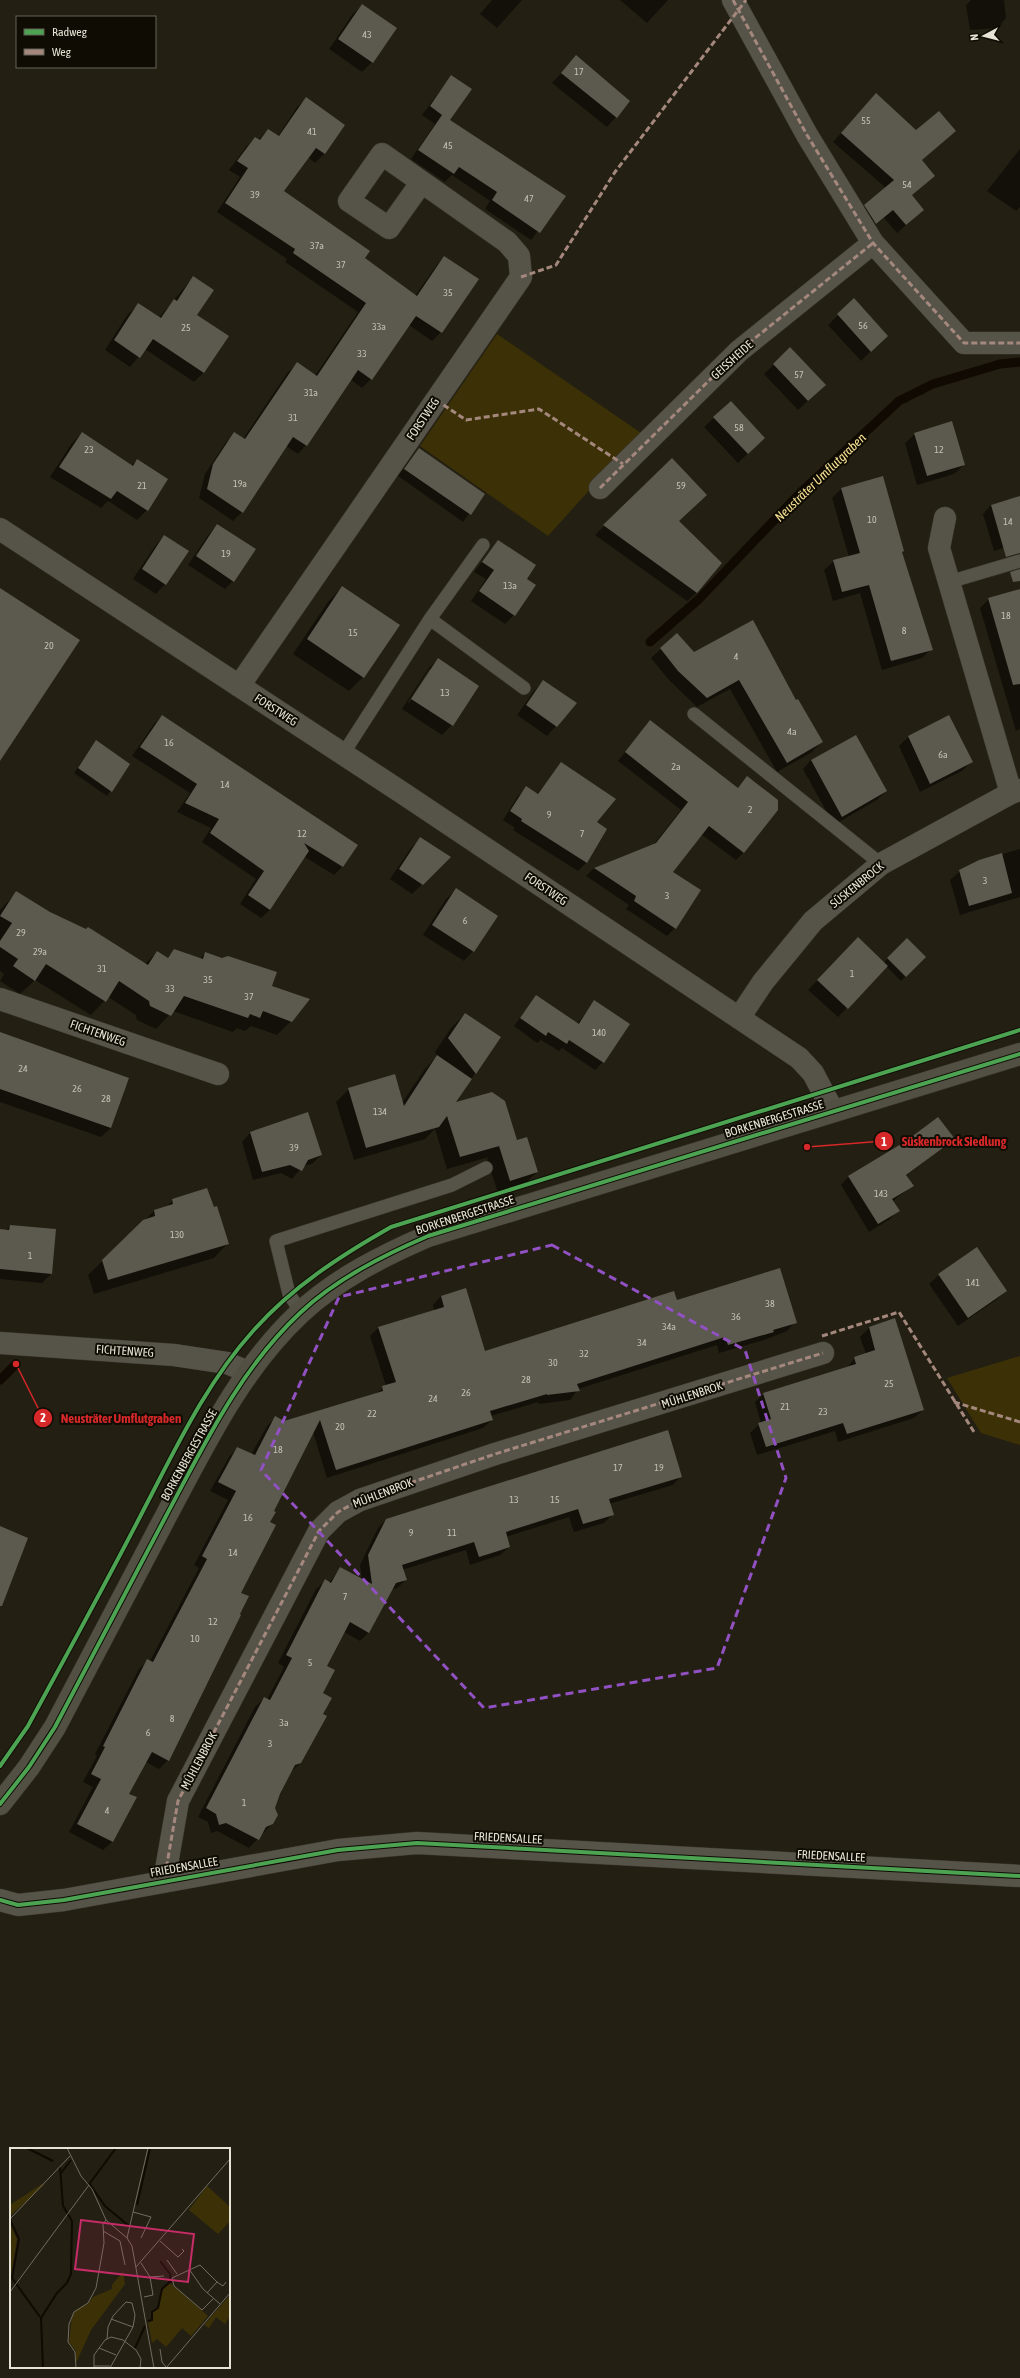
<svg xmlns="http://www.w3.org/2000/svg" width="1020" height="2378" font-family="'Asap Condensed',sans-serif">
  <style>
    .green { fill: #3c3106 }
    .shadow { fill: #0007; fill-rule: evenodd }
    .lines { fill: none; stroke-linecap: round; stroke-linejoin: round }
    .stream { stroke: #100a02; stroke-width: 9 }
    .building { fill: #5c594e }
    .lane-casing { stroke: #3c382f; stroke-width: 14 }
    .street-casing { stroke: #3c382f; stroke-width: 23 }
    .secondary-casing { stroke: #3c382f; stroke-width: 23 }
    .lane { stroke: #565349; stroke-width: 13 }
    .street { stroke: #565349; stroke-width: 22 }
    .secondary { stroke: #524f43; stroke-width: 22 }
    .quiet { stroke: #a5887d; stroke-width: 3; stroke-dasharray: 6 3; stroke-linecap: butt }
    .cycleway-casing { stroke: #0f0c04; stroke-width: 6 }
    .cycleway { stroke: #4ca352; stroke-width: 4 }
    .marked { fill: none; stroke: #9151c3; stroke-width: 3; stroke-dasharray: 8 5; stroke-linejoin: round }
    .labels { text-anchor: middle; stroke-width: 4; stroke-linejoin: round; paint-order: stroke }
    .number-label { font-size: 10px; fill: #c4c0b3 }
    .street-label { font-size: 12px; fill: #e7e3d5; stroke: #0f0c04 }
    .water-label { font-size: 13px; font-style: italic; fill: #fae393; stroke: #0f0c04 }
    .inset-river { fill: none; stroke: #100a02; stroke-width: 2 }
    .inset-road { fill: none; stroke: #716d60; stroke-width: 1 }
    .view { fill: #c62c67; fill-opacity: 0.15; stroke: #c62c67; stroke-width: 2 }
    .inset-edge { fill: none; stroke: #e7e3d5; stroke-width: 2 }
    .leader { fill: none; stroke: #d62828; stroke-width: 1.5 }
    .callout-dot { fill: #d62828; stroke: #0f0c04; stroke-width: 1.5 }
    .mark-label { font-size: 12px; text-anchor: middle; font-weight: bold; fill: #fff }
    .callout-label { font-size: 13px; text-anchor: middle; font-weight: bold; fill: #d62828; stroke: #0f0c04; stroke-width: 4; stroke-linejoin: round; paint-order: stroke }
  </style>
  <rect width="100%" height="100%" fill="#231f12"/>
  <path class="green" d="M497,334L641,433L548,536L420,446Z
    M1020,1356V1445L981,1433L947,1378Z"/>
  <path class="shadow" d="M492,0H522L497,28L480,14Z
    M620,0H668L647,23Z
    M971,0H1004L1006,18L997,28L970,30L966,5Z
    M362,5L395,28L372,62L362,72L329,49L352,15Z
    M576,57L616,117L607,127L552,83Z
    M451,76L449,120L564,196L531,240L485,209L490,201L452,175L445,182L411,159L435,124L422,115Z
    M306,99L344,125L324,154L315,163L308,157L283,191L363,259L415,296L436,266L444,257L441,332L432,341L409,325L371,379L362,388L350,379L306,445L298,454L286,446L242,512L233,521L199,498L205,474L226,442L235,434L243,439L288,372L297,364L315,376L358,312L285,262L287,259L217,212L240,177L229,170L246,147L255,138L258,140L268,130L278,136L297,107Z
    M868,103L916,132L954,131L921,161L911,196L923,210L897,233L884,218L867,232L856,214L886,188L833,142Z
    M1020,149V207L1016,211L987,191Z
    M193,277L204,372L194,382L145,349L130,367L105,350L128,314L138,305L159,318Z
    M854,300L877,345L861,361L828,325Z
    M790,349L815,394L798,410L764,374Z
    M714,418L764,438L738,463L704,427Z
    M82,433L131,466L137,460L167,479L147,510L137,520L108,501L101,508L50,477L72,443Z
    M915,434L964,465L954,474L917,485L905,443Z
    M419,449L484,494L463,522L398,476Z
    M672,459L678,522L697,592L687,601L595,535Z
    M882,478L901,552L931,649L922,658L882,670L860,593L833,601L824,570L834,561L849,557L832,498L841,489Z
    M1020,497V543L994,551L983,514L991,505Z
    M217,525L233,581L225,589L188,565L209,534Z
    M164,536L165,584L156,594L133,579L155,546Z
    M498,541L526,579L514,615L505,624L471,601L486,579L474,572Z
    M342,587L363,677L349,691L293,654L328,602Z
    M1020,590V729L1016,731L980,608L989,599Z
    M677,634L694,654L796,701L821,742L812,752L777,772L730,689L697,707L669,680L651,658Z
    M438,660L478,686L452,725L442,735L402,709L428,669ZM429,669H432L409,703L408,702Z
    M543,681L556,726L547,736L517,715L534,691Z
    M162,716L356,845L342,867L334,875L305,857L270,910L261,918L240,904L256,879L202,842L211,828L177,812L190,793L132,756L154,724Z
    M948,716L972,761L962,771L920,792L899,746L908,737Z
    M651,721L737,789L748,778L744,852L736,860L701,834L672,872L675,928L667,936L626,909L629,905L586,876L594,868L654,844L681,810L618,761Z
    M96,741L129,764L107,796L74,773Z
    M811,760L886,791L877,800L834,825L803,769Z
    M561,764L596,823L586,863L578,871L513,830L515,828L503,820L518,796L527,788L536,795Z
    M421,838L450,857L412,894L390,879L411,848Z
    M1020,849V897L960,915L950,880L960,871L979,861Z
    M456,890L473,951L464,961L423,935L446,899Z
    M17,892L49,913L145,964L157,952L166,959L175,950L200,959L205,953L271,986L291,1021L277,1035L251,1026L245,1031L237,1028L233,1032L173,1011L156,1029L137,1020L136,1015L108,997L91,1015L35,980L20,994L0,981L4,974L0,971V910Z
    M907,939L925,957L901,981L886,966L838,1017L808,990L848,948L883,963Z
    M536,996L577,1024L594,1002L628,1024L603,1062L595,1070L562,1048L559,1051L541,1040L537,1043L514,1026Z
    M465,1014L500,1037L454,1104L516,1142L537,1172L524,1185L498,1193L487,1159L489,1157L447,1169L435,1129L425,1139L354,1160L336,1102L349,1089L402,1103L425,1069L437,1056L435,1052L451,1028Z
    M0,1033L111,1128L101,1137L0,1102Z
    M250,1133L321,1155L312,1164L303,1166L292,1179L281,1173L253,1180L242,1142Z
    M953,1139L906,1176L912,1186L893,1201L898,1210L890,1219L869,1232L841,1185L849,1176Z
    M173,1200L228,1243L214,1258L94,1294L88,1275L154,1211L165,1208Z
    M10,1226L51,1274L42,1283L0,1279V1230L5,1231Z
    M939,1275L1006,1291L996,1300L958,1326L929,1284Z
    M441,1296L485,1352L677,1302L795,1322L787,1331L764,1340L719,1353L717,1345L578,1389L570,1400L539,1404L538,1402L491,1416L492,1420L483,1428L327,1478L313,1432L273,1511L168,1760L159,1769L146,1762L128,1794L135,1798L112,1842L103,1850L69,1832L93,1787L83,1782L97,1756L95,1754L139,1669L148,1660L150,1661L199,1568L194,1565L228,1500L210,1491L229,1457L237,1448L251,1455L267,1426L275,1418L284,1422L374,1395L386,1386L370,1336L378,1328L434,1311L433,1305Z
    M895,1319L923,1410L914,1418L838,1442L835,1431L757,1455L750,1433L761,1423L755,1402L764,1394L847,1368L855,1358L866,1354L860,1337L869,1328Z
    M681,1476L673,1485L609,1504L613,1514L604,1523L574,1532L569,1517L506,1537L509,1547L500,1555L470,1565L466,1550L402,1570L406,1580L397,1588L391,1590L369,1632L360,1641L344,1632L325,1667L322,1694L300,1763L291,1772L274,1808L272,1824L249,1848L217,1831L211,1833L208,1822L198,1817L255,1707L264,1698L267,1700L284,1667L278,1663L316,1589L325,1581L329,1583L340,1569L362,1580L360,1565L378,1528L386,1520Z"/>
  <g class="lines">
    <path class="stream" d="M650,642L699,599L801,492L899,401L933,384L1000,364L1020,362
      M0,1380L16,1364"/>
  </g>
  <path class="building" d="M362,4L397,28L373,63L338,39Z
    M576,55L630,101L617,118L561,73Z
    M451,75L472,89L450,120L566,196L540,233L492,200L497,192L459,167L454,174L418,150L442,115L430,106Z
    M876,93L916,130L939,111L956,131L922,160L935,176L912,195L924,210L906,225L893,210L876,224L864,205L894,180L841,133Z
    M306,97L345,125L325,154L316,148L284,191L370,251L365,258L417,296L444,256L479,279L442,333L416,316L372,380L358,370L307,446L293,437L243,513L207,489L213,464L234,432L245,439L297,362L317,376L366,303L293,253L295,249L225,203L248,168L237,161L255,137L260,140L268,129L279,136Z
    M193,276L214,290L197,315L229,336L204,373L153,339L140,358L114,340L138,303L161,318L174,299L177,301Z
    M854,298L888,336L871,352L837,314Z
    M790,347L826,385L808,401L773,364Z
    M731,401L765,438L748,454L713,417Z
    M952,421L965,465L927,476L914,433Z
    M82,432L133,466L137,459L168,479L148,511L117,491L111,499L59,467Z
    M419,448L485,494L471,515L404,469Z
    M672,458L707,495L679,521L722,563L697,593L603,525Z
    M883,476L904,551L902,552L933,650L891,661L869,585L842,592L833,560L860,553L841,488Z
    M1020,496V553L1006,557L991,505Z
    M217,524L256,549L234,582L196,556Z
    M164,535L189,551L166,585L142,569Z
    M498,540L536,565L527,579L536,585L515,616L479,591L494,570L482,562Z
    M1020,569V581L1013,582L1010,572Z
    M342,586L400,625L364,678L307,639Z
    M0,588L80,640L0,761Z
    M1020,589V684L1013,685L988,598Z
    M753,620L796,700L798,699L823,742L787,763L739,680L707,698L678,671L660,648L677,633L694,652Z
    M438,658L479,686L453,726L411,699Z
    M543,680L577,703L557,727L526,705Z
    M162,715L358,845L343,867L304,843L309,851L270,910L248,895L264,871L210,833L219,819L185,803L197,784L140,747Z
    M949,715L973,762L930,784L908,736Z
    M650,720L738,788L747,776L778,800V810L744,853L709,826L673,872L701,890L676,929L634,901L636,896L594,868L656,843L688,802L625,752Z
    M856,735L887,791L842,817L811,760Z
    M96,740L130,764L112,792L78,768Z
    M561,762L616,799L597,822L607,829L587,863L521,821L522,819L510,811L526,786L538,794Z
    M420,837L451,857L423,885L399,869Z
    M1002,853L1012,893L969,906L959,870L979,860Z
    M456,888L498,916L474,952L432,925Z
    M16,891L50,912L86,929L88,927L148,965L157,951L168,958L174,949L203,959L205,952L222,958L228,956L277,972L272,986L310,999L292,1022L263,1011L260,1018L250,1014L248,1018L184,996L171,1016L150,1006L149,1001L119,981L106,1002L46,964L35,981L13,966L18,959L0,947V941L12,923L0,916Z
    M858,937L888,966L848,1009L817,980Z
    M907,938L926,957L906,977L887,958Z
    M536,995L579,1024L575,1030L594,1000L630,1024L604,1063L569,1040L567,1044L548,1032L546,1036L520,1018Z
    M465,1013L501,1037L476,1074L448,1038Z
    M0,1032L129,1078L111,1128L0,1089Z
    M437,1055L472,1079L456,1102L492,1092L505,1101L517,1140L527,1137L538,1172L510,1181L499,1146L503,1145L460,1157L447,1116L439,1127L366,1148L348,1088L395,1074L404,1106Z
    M308,1112L322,1155L308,1160L302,1171L290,1165L262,1172L250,1132Z
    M938,1117L955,1139L906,1175L914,1186L892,1199L900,1211L878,1224L848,1176L906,1141Z
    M207,1188L214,1207L217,1206L229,1244L108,1280L102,1260L143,1220L155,1216L154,1210L173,1204L172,1199Z
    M10,1225L56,1229L52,1274L0,1269V1229L9,1230Z
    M977,1247L1007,1291L968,1318L938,1274Z
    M780,1268L797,1323L773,1330L774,1332L728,1345L725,1337L577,1384L580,1391L547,1395V1394L490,1411L493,1420L336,1470L320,1420L274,1511L276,1512L270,1522L276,1525L241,1593L249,1596L240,1614L241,1615L169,1761L152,1752L129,1794L137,1797L113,1842L77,1824L101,1779L91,1774L105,1747L103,1746L147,1659L153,1662L207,1559L202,1556L236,1491L218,1482L237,1447L255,1455L275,1416L284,1421L383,1391L382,1386L396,1382L378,1327L444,1307L441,1296L466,1288L485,1351L674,1291L677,1300Z
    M895,1318L924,1410L847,1434L843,1423L766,1447L758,1423L771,1419L763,1393L856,1364L854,1357L875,1350L869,1327Z
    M668,1430L682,1477L609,1499L614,1515L583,1524L578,1509L506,1532L510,1547L495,1552L479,1557L474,1542L402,1565L407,1580L396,1583L369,1633L350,1622L327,1666L335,1670L323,1693L332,1698L323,1714L327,1716L301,1763L295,1765L280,1794L275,1808L278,1815L273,1824L266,1827L259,1840L226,1823L219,1825L216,1814L206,1808L264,1697L270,1700L292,1658L286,1655L325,1579L331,1583L340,1567L372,1584L368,1555L386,1519Z
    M0,1526L28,1538L2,1606H0Z"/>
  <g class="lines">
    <g class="lane-casing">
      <path id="lane" d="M949,582L1020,561
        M430,619L524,688
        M694,714L881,864
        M343,754L430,619L483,545
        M301,1312L289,1294L276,1241L452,1185L486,1168"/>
    </g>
    <g class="street-casing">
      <path id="street" d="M733,0L807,135L873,243L964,343H1020
        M600,488L739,351L873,243
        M945,518L939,548L1011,793
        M0,529L401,792L799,1058L813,1073L833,1111
        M239,686L521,277L519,256L507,242L382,154L349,201L389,228L421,183
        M0,999L218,1074
        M739,1018L763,982L813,921L881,864L1011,793L1020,790
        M0,1343L174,1355L227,1363L248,1372
        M164,1881L178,1801L319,1531L338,1512L360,1500L495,1454L823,1353
        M0,1900L18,1905L64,1900L338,1850L417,1843L1020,1876"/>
    </g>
    <g class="secondary-casing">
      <path id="secondary" d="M0,1804L29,1767L55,1727C92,1657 129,1587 166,1516C204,1445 240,1369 300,1313C336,1279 384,1255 428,1236L1020,1054"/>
    </g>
    <use href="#lane" class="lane"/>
    <use href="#street" class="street"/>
    <use href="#secondary" class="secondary"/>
    <path class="quiet" d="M733,0L807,135L873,243L964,343H1020
      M521,277L556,265L615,172L746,0
      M436,400L466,420L539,409L623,464
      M600,488L739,351L873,243
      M822,1336L899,1312L974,1432
      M954,1402L1020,1422
      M160,1882L164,1881L178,1801L319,1531L338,1512L360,1500L495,1454L823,1353"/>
    <g class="cycleway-casing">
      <path id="cycleway" d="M0,1766L28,1726C67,1654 106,1583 143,1511C175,1450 206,1383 253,1331C292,1287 340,1256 391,1227L1020,1030
        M0,1804L29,1767L55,1727C92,1657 129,1587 166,1516C204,1445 240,1369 300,1313C336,1279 384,1255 428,1236L1020,1054
        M0,1900L18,1905L64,1900L338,1850L417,1843L1020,1876"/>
    </g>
    <use href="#cycleway" class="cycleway"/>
  </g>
  <path class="marked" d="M552,1245L745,1350L786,1478L717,1668L484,1708L261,1470L339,1297Z"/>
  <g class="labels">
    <g class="number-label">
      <text x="367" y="38">43</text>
      <text x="579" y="75">17</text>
      <text x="866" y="124">55</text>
      <text x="312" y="135">41</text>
      <text x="448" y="149">45</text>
      <text x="907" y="188">54</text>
      <text x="255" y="198">39</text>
      <text x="529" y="202">47</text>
      <text x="317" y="249">37a</text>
      <text x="341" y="268">37</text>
      <text x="448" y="296">35</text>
      <text x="863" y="329">56</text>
      <text x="379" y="330">33a</text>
      <text x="186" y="331">25</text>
      <text x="362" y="357">33</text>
      <text x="799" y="378">57</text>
      <text x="311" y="396">31a</text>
      <text x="293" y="421">31</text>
      <text x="739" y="431">58</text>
      <text x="89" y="453">23</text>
      <text x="939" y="453">12</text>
      <text x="240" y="487">19a</text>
      <text x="142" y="489">21</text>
      <text x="681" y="489">59</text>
      <text x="872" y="523">10</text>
      <text x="1008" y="525">14</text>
      <text x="226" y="557">19</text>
      <text x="510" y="589">13a</text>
      <text x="1006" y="619">18</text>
      <text x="904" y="634">8</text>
      <text x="353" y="636">15</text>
      <text x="49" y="649">20</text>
      <text x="736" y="660">4</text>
      <text x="445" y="696">13</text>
      <text x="792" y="735">4a</text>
      <text x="169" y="746">16</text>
      <text x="943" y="758">6a</text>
      <text x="676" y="770">2a</text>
      <text x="225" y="788">14</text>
      <text x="750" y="813">2</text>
      <text x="549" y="818">9</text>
      <text x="302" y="837">12</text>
      <text x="582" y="837">7</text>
      <text x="985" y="884">3</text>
      <text x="667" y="899">3</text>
      <text x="465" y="924">6</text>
      <text x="21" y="936">29</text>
      <text x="40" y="955">29a</text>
      <text x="102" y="972">31</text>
      <text x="852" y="977">1</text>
      <text x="208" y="983">35</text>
      <text x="170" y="992">33</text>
      <text x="249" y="1000">37</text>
      <text x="599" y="1036">140</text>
      <text x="23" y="1072">24</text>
      <text x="77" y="1092">26</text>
      <text x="106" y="1102">28</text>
      <text x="380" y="1115">134</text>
      <text x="294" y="1151">39</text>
      <text x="881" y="1197">143</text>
      <text x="177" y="1238">130</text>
      <text x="30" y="1259">1</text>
      <text x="973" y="1286">141</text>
      <text x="770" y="1307">38</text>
      <text x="736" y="1320">36</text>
      <text x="669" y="1330">34a</text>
      <text x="642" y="1346">34</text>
      <text x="584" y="1357">32</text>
      <text x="553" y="1366">30</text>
      <text x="526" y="1383">28</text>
      <text x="889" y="1387">25</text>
      <text x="466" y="1396">26</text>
      <text x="433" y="1402">24</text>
      <text x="785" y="1410">21</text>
      <text x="823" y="1415">23</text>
      <text x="372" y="1417">22</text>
      <text x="340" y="1430">20</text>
      <text x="278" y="1453">18</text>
      <text x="618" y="1471">17</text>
      <text x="659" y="1471">19</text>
      <text x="514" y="1503">13</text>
      <text x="555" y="1503">15</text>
      <text x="248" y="1521">16</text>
      <text x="411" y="1536">9</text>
      <text x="452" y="1536">11</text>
      <text x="233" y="1556">14</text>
      <text x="345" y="1600">7</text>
      <text x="213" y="1625">12</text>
      <text x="195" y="1642">10</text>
      <text x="310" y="1666">5</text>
      <text x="172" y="1722">8</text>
      <text x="284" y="1726">3a</text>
      <text x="148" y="1736">6</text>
      <text x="270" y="1747">3</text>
      <text x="244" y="1806">1</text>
      <text x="107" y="1814">4</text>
    </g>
    <g class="street-label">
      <text transform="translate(732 360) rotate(-42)" y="4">GEISSHEIDE</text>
      <text transform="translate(423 419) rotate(-56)" y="4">FORSTWEG</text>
      <text transform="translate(276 710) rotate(33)" y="4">FORSTWEG</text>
      <text transform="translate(857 885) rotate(-39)" y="4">SÜSKENBROCK</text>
      <text transform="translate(546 889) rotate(34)" y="4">FORSTWEG</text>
      <text transform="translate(98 1033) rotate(19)" y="4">FICHTENWEG</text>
      <text transform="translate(774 1119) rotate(-17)" y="4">BORKENBERGESTRASSE</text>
      <text transform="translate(465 1215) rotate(-18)" y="4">BORKENBERGESTRASSE</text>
      <text transform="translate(125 1351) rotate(4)" y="4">FICHTENWEG</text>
      <text transform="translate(692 1395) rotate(-18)" y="4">MÜHLENBROK</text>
      <text transform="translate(189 1455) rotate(-61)" y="4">BORKENBERGESTRASSE</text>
      <text transform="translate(383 1493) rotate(-21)" y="4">MÜHLENBROK</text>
      <text transform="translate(199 1761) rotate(-62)" y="4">MÜHLENBROK</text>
      <text transform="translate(508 1838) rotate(3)" y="4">FRIEDENSALLEE</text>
      <text transform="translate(831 1856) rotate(3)" y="4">FRIEDENSALLEE</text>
      <text transform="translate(184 1867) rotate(-10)" y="4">FRIEDENSALLEE</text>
    </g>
    <g class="water-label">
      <text transform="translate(820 477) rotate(-44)" y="5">Neusträter Umflutgraben</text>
    </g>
  </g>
  <g transform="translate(10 2148)">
    <rect width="220" height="220" fill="#231f12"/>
    <path d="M32,36L34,37L0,68V57ZM197,38L220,59V73L208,86L179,62ZM0,76L7,91L0,133ZM113,123L115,136L81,182L66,215V203L59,194L62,169L66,162L78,156L83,149L102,141V137ZM160,135L198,168L181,188L172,180L156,199L147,191L142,195L138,175L142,172V164L149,160L152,141ZM220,147V168L215,176L206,169L199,180L194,177Z" fill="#3c3106"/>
    <path class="inset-river" d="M17,0L43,13M51,25L61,12M79,35L95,58L119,78M80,35L106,0M127,57L140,0M0,72L9,91L2,130L30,169M138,173L142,172V164L148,160L152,141L161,133L160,126L150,113M125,200L135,178M33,220L31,170L47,145L57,135L61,126L62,73L53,58L50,19"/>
    <path class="inset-road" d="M57,0L71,28L82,41L96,72L117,90L122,98L144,220M123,64L141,69L131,90M0,71L60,8M93,83L110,93L115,117M117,90L138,0M150,93L168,109L174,103L172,101M157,112L167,126M131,115L140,129L143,147L134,149M126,119L220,11M179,121L193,141L210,156M140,129L154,128M207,134L213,138L216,134M0,144L79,37M197,145L207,134L190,117L162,130L164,138L192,162L203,151M101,171L123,179M97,191L98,179L103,168L116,154L122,155L125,167L123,179L100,220M89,200L106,207M150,201L152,214L156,219M84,218H100M66,220L65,204L58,194L59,176L64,164L78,155L86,140L94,95L93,76L96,72M84,220V207L95,192L101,189L113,192L126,202L131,211L130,220M156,220L220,145"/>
    <path class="view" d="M71,72L184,86L178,134L65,121Z"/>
    <rect width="220" height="220" class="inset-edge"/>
  </g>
  <path class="leader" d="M807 1147L884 1141M16 1364L43 1418"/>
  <g class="callout-dot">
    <circle cx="807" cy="1147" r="4"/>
    <circle cx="16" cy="1364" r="4"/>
    <circle cx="884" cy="1141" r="10"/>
    <circle cx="43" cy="1418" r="10"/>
  </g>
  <g class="mark-label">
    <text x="884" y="1146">1</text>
    <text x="43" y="1422">2</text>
  </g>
  <g class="callout-label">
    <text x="954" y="1146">Süskenbrock Siedlung</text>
    <text x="121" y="1423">Neusträter Umflutgraben</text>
  </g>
  <rect x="16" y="16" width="140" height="52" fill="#0f0c04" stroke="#656258"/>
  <rect x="24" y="29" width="20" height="6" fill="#4ca352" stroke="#656258"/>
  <text x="52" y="36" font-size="12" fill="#e7e3d5">Radweg</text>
  <rect x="24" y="49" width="20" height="6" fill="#a5887d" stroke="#656258"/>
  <text x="52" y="56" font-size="12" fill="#e7e3d5">Weg</text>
  <g transform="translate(984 36) rotate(263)" stroke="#0f0c04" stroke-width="3" paint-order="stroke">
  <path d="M0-3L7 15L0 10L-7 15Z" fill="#e7e3d5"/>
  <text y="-6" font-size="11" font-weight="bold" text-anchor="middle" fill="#e7e3d5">N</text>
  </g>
</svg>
